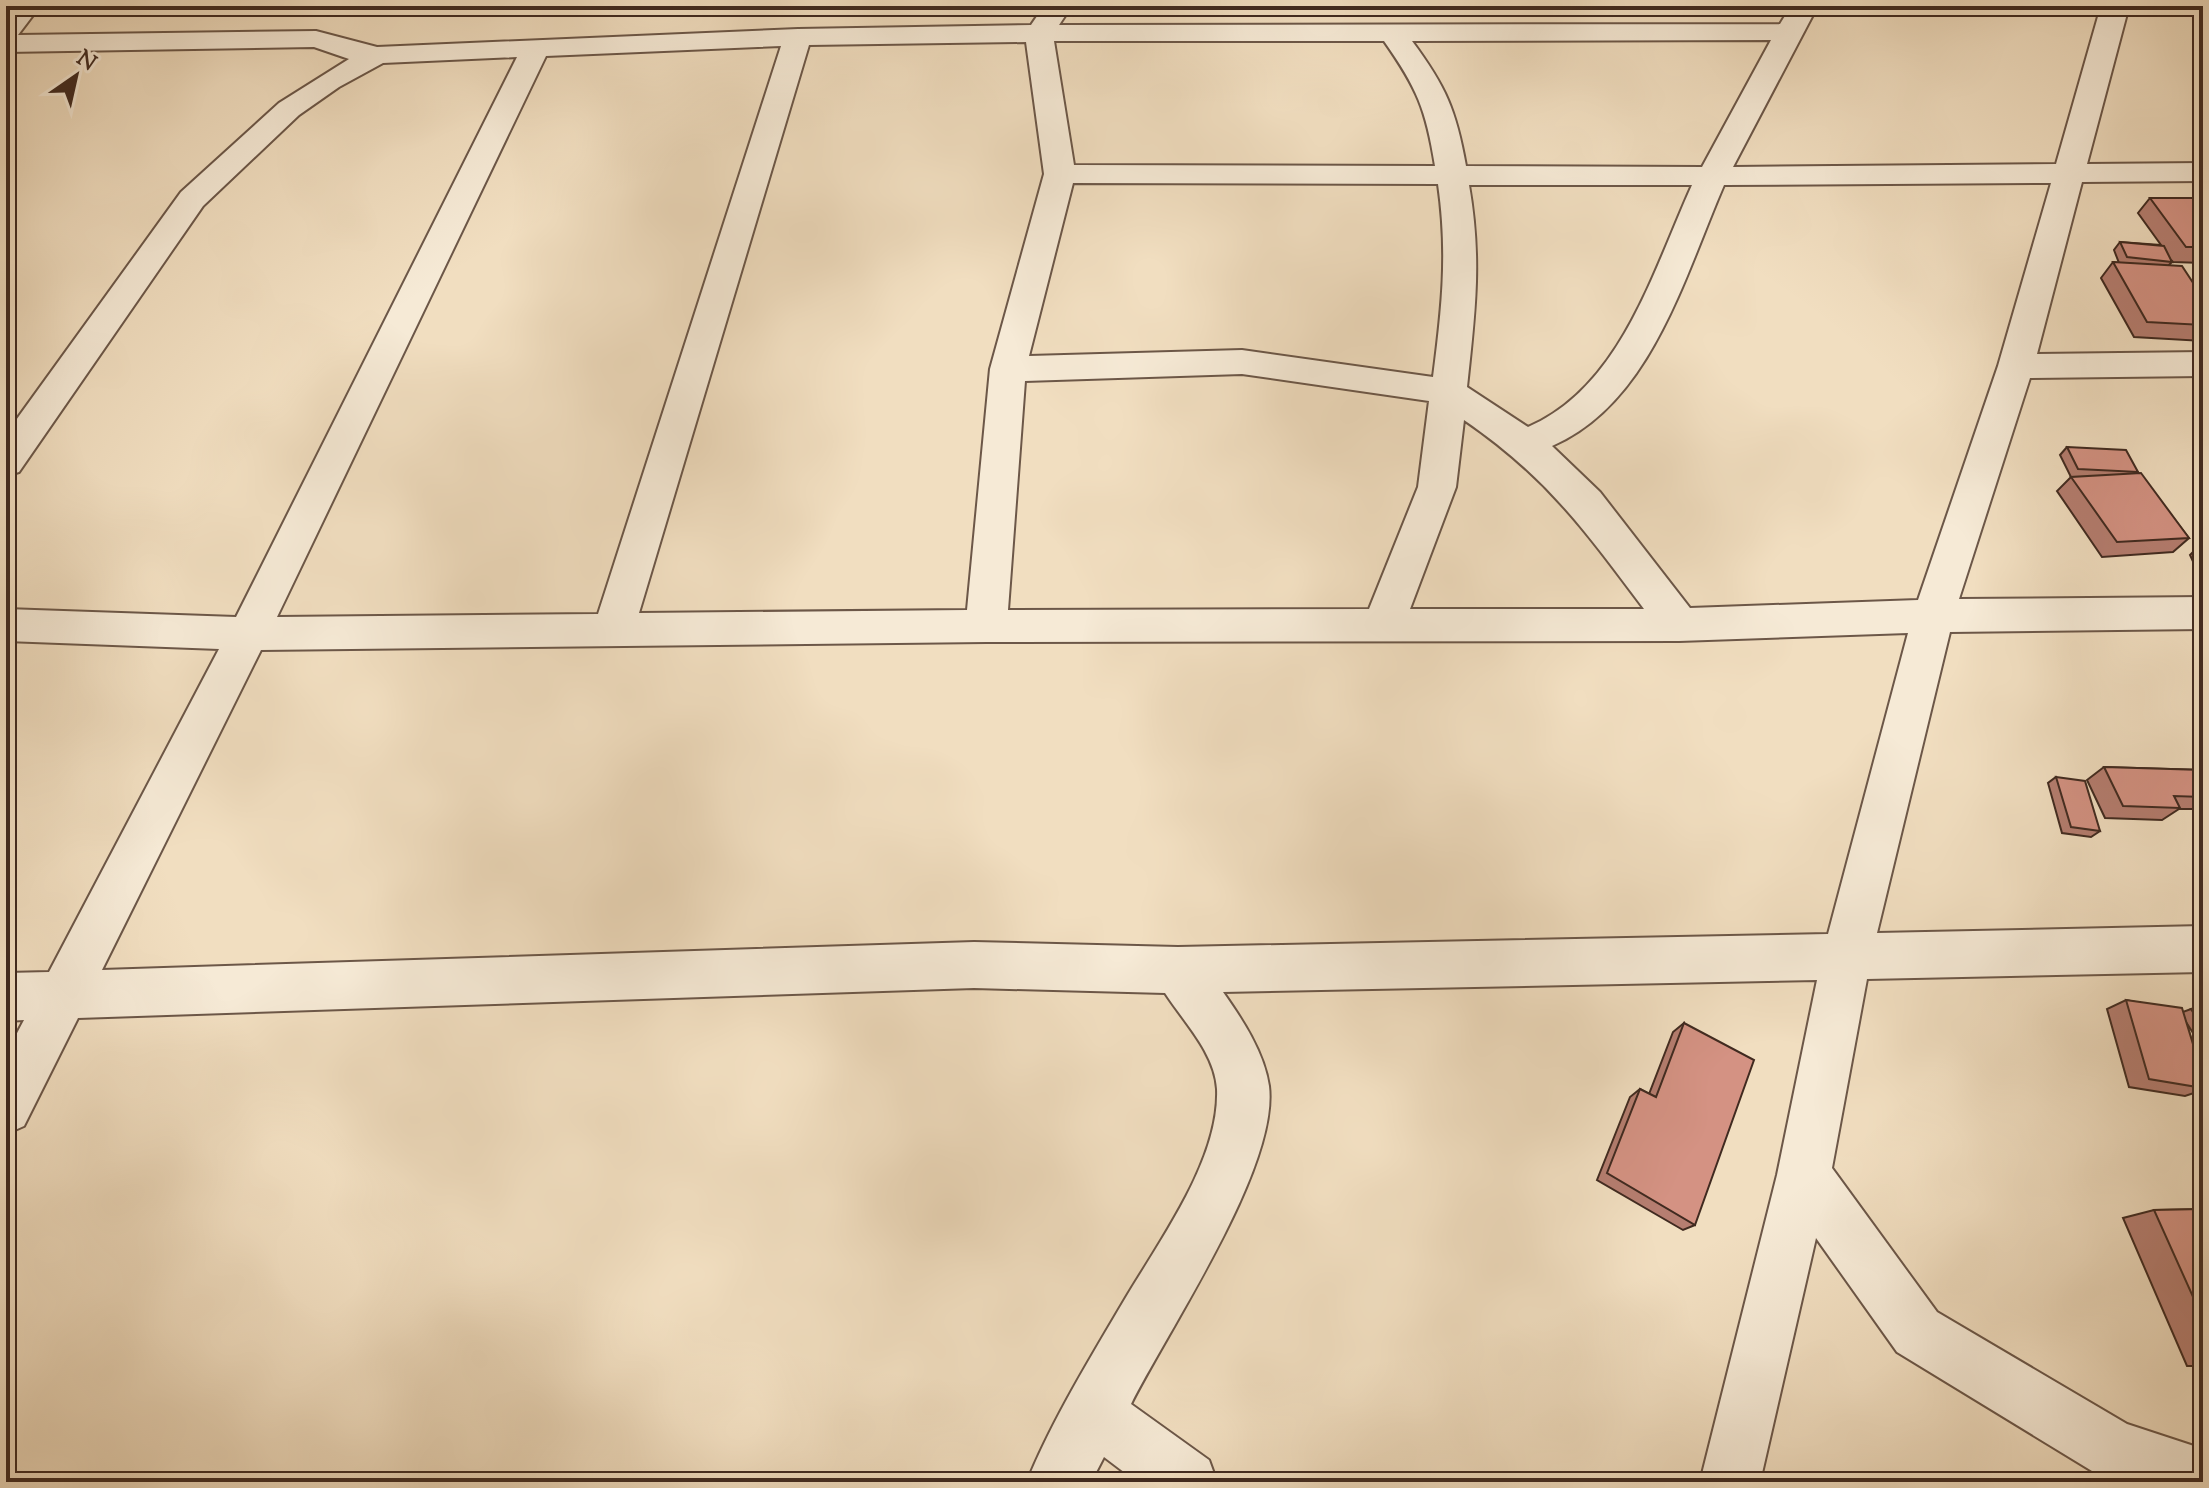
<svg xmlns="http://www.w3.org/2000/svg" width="2209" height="1488" font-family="'Sorts Mill Goudy',serif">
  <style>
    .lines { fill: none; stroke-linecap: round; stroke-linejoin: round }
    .street-casing { stroke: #6c5748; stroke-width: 4 }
    .street { fill: #f6ead6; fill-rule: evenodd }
    .wall { fill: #b67e71; stroke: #402a20; stroke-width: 2 }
    .building { fill: #d49283; stroke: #402a20; stroke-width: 2 }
  </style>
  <rect width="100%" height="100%" fill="#f1dec0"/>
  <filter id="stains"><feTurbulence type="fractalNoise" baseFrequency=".0025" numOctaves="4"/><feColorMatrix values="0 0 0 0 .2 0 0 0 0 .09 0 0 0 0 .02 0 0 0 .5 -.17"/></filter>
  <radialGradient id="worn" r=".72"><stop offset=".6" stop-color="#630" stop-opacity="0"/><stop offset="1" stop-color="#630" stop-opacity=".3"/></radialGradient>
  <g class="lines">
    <g class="street-casing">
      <path id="street" d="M12,6H40L18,35L316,31L377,47L798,29L1031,25L1044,6H1066L1069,10L1059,25L1780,24L1791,6H1811L1815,11L1733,167L2056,164L2101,6H2129L2087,164L2203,163V181L2082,182L2037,354L2203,352V376L2030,378L1959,599L2203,597V629L1950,632L1877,933L2203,926V972L1867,979L1832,1168L1937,1312L2127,1424L2203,1449V1482H2119L2092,1471L1897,1352L1816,1238L1760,1482H1700L1777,1175L1817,980L1223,992C1242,1019 1264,1052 1269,1086C1279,1167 1169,1328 1131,1404L1209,1460L1217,1482H1137L1104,1457L1091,1482H1027C1051,1422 1092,1355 1125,1299C1160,1240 1220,1159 1217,1089C1215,1053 1183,1021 1165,993L974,988L78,1018L24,1126L6,1134V1054L24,1020L6,1021V973L49,972L219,649L6,641V609L236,617L517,57L383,63L339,87L299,115L203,206L19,472L6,476V434L181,192L279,103L349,59L314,47L6,52V14ZM1771,40L1702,167L1466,166C1456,110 1446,87 1412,41ZM1054,41H1384C1417,88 1426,109 1435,166L1074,165ZM1026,42L1044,174L990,369L967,610L639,613L809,45ZM781,46L598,614L277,617L546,56ZM1073,183L1438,184C1448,253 1442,308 1433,377L1242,350L1029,356ZM2051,183L1998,366L1918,600L1690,608L1600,492L1552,446C1651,403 1684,277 1724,185ZM1469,185H1692C1653,271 1621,387 1528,427L1467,387C1475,313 1482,259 1469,185ZM1242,374L1429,401L1418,487L1369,609L1008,610L1025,381ZM1464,420C1546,476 1585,530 1644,609H1410L1456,487ZM1908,633L1828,934L1178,947L974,942L102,970L261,650L986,642L1679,641Z"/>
    </g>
    <use href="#street" class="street"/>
  </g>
  <path class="wall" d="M2150,198H2203V263L2173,262L2171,260L2172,262L2169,265L2203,325V341L2134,337L2101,278L2113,262L2119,263L2114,250L2120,242L2161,245L2138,213Z
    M2067,447L2138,472L2189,538L2173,552L2102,557L2057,491L2071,477L2060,455Z
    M2198,547L2203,548V583L2190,555Z
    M2104,767L2203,770V809H2179L2162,820L2105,818L2087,780Z
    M2056,777L2100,831L2091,837L2062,833L2048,783Z
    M2203,849V873L2199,851Z
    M2126,1000L2183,1012L2191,1009L2203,1007V1047H2202L2186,1022L2203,1077V1090L2185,1096L2129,1087L2107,1009Z
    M1684,1023L1695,1225L1683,1230L1597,1180L1630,1097L1640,1089L1649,1094L1673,1032Z
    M2203,1209V1366H2187L2123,1218L2154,1210Z"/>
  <path class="building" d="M2150,198H2203V247H2186Z
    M2120,242L2164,246L2172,262L2127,257Z
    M2113,262L2182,266L2203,298V325L2147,322Z
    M2067,447L2126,450L2138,472L2078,469Z
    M2141,473L2189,538L2117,542L2071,477Z
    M2198,547L2203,548V558Z
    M2104,767L2203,770V797L2174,796L2180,808L2123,806Z
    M2056,777L2085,781L2100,831L2071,827Z
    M2126,1000L2182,1008L2203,1077V1088L2149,1079Z
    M2203,1007V1028L2191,1009Z
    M1684,1023L1754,1060L1695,1225L1607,1173L1640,1089L1656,1097Z
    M2203,1209V1319L2154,1210Z"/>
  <rect width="2209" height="1488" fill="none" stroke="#f1dec0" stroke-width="32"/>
  <rect x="8" y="8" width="2193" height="1472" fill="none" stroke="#402a20" stroke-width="4"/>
  <rect x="16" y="16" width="2177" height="1456" fill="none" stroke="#402a20" stroke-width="2"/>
  <g transform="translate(76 76) rotate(34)" stroke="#f6ead6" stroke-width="6" paint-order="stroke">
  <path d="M0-6L14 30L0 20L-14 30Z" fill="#402a20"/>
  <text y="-12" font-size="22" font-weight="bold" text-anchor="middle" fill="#402a20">N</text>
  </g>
  <rect width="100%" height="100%" filter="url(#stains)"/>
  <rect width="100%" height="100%" fill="url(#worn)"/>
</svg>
